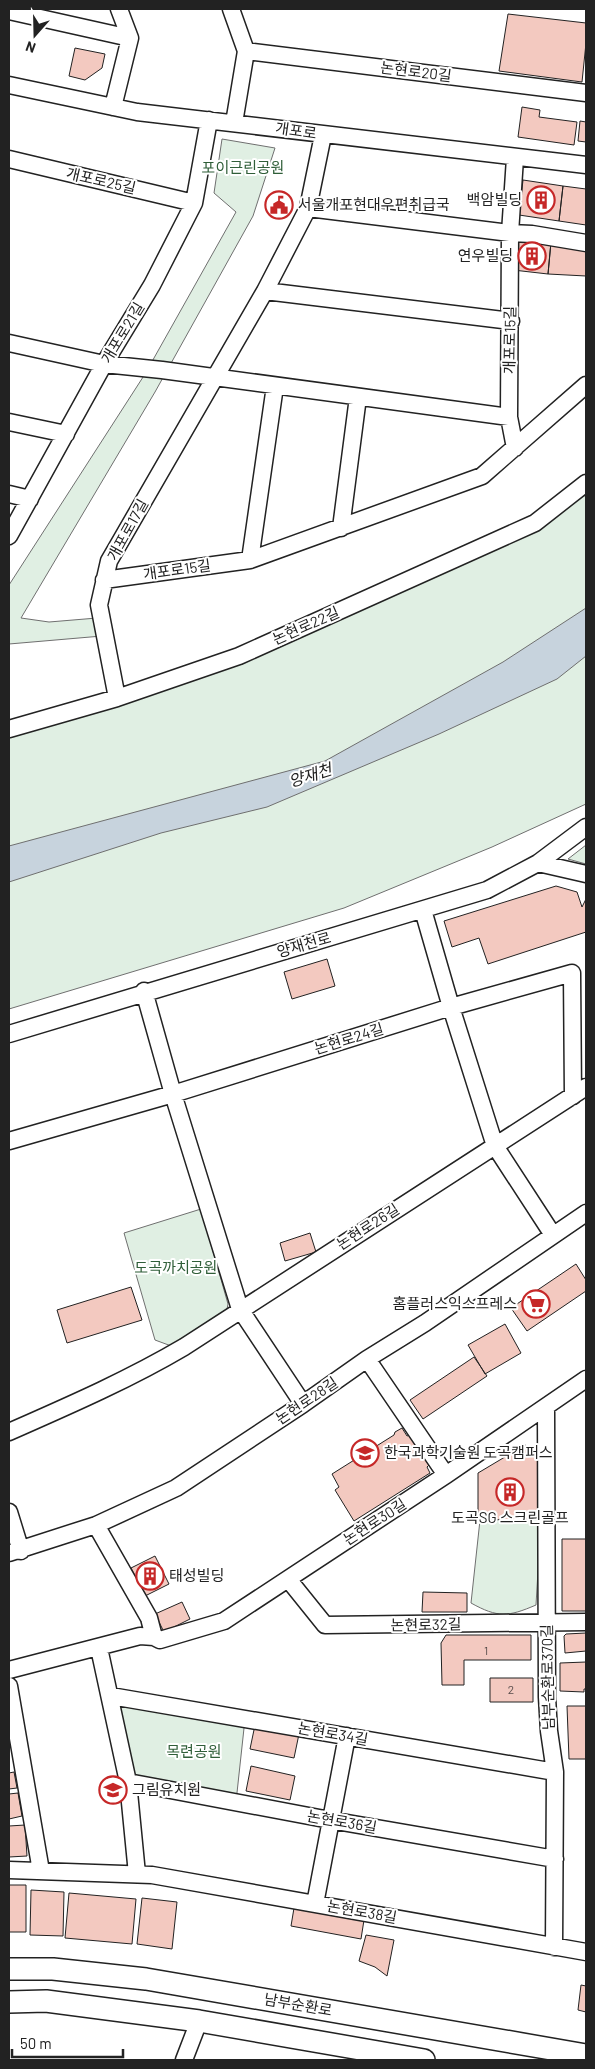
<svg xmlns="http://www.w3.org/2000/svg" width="595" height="2069" font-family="Barlow,'Noto Sans KR',sans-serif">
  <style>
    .green { fill: #e0efe3; stroke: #6f6f6f }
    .water { fill: #c7d3dd; stroke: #6f6f6f }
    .building { fill: #f3c9c0; stroke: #222 }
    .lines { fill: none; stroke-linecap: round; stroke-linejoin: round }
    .minor-casing { stroke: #222; stroke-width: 19 }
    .major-casing { stroke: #222; stroke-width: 24 }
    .minor { stroke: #fff; stroke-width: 16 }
    .major { stroke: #fff; stroke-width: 21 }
    .labels { text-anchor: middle; stroke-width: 4; stroke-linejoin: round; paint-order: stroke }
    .number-label { font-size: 12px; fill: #564c4a }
    .street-label { font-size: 15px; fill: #222; stroke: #fff }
    .park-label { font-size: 15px; fill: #2f5e38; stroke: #fff }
    .poi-label { font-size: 15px; fill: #222; stroke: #fff; text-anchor: start }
    .water-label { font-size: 16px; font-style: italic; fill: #222; stroke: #fff }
  </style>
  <rect width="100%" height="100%" fill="#fff"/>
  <path class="green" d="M222,139L275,148L253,216L155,392L21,618L49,622L97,618L102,636L9,644V585L145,374L236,212L214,193Z
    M586,495V804L492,847L344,908L9,1009V737L220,669L429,579Z
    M586,845V864L568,859Z
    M201,1209L228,1304L227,1309L174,1347L155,1340L124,1233Z
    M541,1519L536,1605C508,1617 498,1618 471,1603L480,1520Z
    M111,1696L245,1719L236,1802L128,1782Z"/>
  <path class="water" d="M586,608V656L557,679L439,734L267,807L161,833L9,882V846L325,761L503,662Z"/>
  <path class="building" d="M508,14L586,23V43L582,82L499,71Z
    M75,48L105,54L102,68L85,80L69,76Z
    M522,107L540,110L539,117L577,122L574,145L518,137Z
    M580,121L586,122V142L578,141Z
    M523,180L563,186L559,221L519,215Z
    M563,186L586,189V225L559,221Z
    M516,238L551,242L548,274L513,270Z
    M551,242L586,245V276L548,274Z
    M556,886L577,892L582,907L586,899V932L488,964L479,938L452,947L444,921Z
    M327,959L335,986L292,999L284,972Z
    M310,1233L316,1252L285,1261L280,1243Z
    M576,1264L586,1280V1291L527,1331L511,1308Z
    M131,1287L142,1320L67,1343L57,1310Z
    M505,1324L521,1353L485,1374L468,1345Z
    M474,1357L487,1376L423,1419L410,1400Z
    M402,1428L407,1436L410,1435L429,1465L427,1467L430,1473L354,1521L335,1490L339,1487L332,1474L394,1435L395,1432Z
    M525,1445L542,1456L541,1519L480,1520L481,1513H478V1473Z
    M562,1539H586V1611H562Z
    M155,1556L169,1584L145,1596L131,1568Z
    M423,1592L467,1593V1612H422Z
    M182,1602L190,1619L164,1632L155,1614Z
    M586,1633V1651L565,1653L564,1636L566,1634Z
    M446,1635H531V1660H464V1685H442L441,1643Z
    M586,1662V1689H584V1692L560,1691V1663Z
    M490,1678H533V1702H490Z
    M567,1706H586V1759H569Z
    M255,1725L299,1734L294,1758L250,1749Z
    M251,1766L295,1776L290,1800L246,1791Z
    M14,1772L17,1788L9,1789V1773Z
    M18,1793L22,1816L9,1819V1794Z
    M25,1825L27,1856L9,1857V1826Z
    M9,1885H26V1932H9Z
    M31,1890L64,1892L63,1936L30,1935Z
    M69,1893L136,1899L132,1944L65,1938Z
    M142,1898L177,1902L172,1949L137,1944Z
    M294,1908L364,1920L361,1939L291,1926Z
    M366,1935L394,1940L387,1976L375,1967L359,1961Z
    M581,1985L586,1986V2012L578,2010Z"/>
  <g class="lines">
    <g class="minor-casing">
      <path id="minor" d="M231,9L246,51L234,123
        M9,11L130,38
        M246,51L586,93
        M9,85L137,112L586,165
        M113,107L130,38L119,9
        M9,159L194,203
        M308,208L510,233L532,234L586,243
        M265,291L511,321
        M9,343L104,364L162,370L509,417
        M9,422L66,434
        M515,448L509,417L510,233L515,158
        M9,494L30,499
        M341,528L358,397
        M9,536L104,364L152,285L194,203L209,120
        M250,560L275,386
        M104,580L250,560L482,476L586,385
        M117,698L99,605L109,561L265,291L308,208L323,135
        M9,729L117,698L239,656L535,523L586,483
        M538,863L586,874
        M423,910L451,1007L495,1146L553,1235
        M144,991L173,1094L240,1309L303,1404
        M9,1034L487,890L538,863L586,827
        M9,1141L173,1094L451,1007L572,973L573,1096
        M367,1359L446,1475
        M546,1407L547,1697L549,1731L555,1772L554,1947
        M9,1432C68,1406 128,1380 184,1347L586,1087
        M9,1512L21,1551
        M96,1525L149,1618L154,1637
        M9,1553L96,1525L176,1488L303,1404L367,1359L425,1323L586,1213
        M288,1579L325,1625L586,1622
        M99,1648L128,1782L137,1874
        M9,1670L140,1636L154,1637L160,1640L224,1621L446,1475L586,1379
        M9,1686L41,1871
        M111,1696L555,1772
        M128,1782L330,1820L555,1859
        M9,1870L152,1875L586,1952
        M315,1904L347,1736
        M184,2060L199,2021"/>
    </g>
    <g class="major-casing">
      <path id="major" d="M9,1969H53L146,1979L586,2055
        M9,2002L46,2001L199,2021L424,2060"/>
    </g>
    <use href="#minor" class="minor"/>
    <use href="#major" class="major"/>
  </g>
  <defs>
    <g id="building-ring" transform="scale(1.4375)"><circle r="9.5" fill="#fff" stroke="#c62828" stroke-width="1.5"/><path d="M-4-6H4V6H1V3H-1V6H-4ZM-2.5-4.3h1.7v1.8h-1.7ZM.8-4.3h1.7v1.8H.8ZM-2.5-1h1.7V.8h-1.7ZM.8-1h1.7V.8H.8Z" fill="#c62828"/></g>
    <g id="civic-ring" transform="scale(1.4375)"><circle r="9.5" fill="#fff" stroke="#c62828" stroke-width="1.5"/><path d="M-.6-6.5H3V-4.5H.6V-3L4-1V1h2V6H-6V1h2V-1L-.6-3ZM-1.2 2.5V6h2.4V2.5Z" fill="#c62828"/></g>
    <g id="supermarket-ring" transform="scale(1.4375)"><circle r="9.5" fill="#fff" stroke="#c62828" stroke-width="1.5"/><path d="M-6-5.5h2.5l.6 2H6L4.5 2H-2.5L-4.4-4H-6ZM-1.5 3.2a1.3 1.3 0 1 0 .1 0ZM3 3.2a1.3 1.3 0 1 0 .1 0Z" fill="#c62828"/></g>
    <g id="school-ring" transform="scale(1.4375)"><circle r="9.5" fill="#fff" stroke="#c62828" stroke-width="1.5"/><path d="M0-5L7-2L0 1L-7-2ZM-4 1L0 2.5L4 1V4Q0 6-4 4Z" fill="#c62828"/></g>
  </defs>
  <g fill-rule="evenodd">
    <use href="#building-ring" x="541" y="200"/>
    <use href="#civic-ring" x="279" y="205"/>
    <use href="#building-ring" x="532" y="256"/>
    <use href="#supermarket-ring" x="536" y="1304"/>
    <use href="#school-ring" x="365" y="1453"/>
    <use href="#building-ring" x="510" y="1492"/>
    <use href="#building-ring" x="150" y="1576"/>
    <use href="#school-ring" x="113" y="1790"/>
  </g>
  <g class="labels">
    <g class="number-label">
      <text x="486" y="1655">1</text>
      <text x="511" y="1694">2</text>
    </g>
    <g class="street-label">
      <text transform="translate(416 72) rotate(7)" y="5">논현로20길</text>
      <text transform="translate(296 131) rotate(8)" y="5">개포로</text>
      <text transform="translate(101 181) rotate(13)" y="5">개포로25길</text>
      <text transform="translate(123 333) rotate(-59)" y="5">개포로21길</text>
      <text transform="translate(510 340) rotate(-89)" y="5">개포로15길</text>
      <text transform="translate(128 530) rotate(-61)" y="5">개포로17길</text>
      <text transform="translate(177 570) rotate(-8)" y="5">개포로15길</text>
      <text transform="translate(306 626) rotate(-24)" y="5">논현로22길</text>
      <text transform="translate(304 945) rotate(-16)" y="5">양재천로</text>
      <text transform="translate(349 1039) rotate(-17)" y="5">논현로24길</text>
      <text transform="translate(368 1227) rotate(-33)" y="5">논현로26길</text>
      <text transform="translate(307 1401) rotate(-34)" y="5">논현로28길</text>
      <text transform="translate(375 1522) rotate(-33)" y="5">논현로30길</text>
      <text transform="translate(426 1625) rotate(-1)" y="5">논현로32길</text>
      <text transform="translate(548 1677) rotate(-91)" y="5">남부순환로370길</text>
      <text transform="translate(333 1734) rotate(10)" y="5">논현로34길</text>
      <text transform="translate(342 1822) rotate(10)" y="5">논현로36길</text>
      <text transform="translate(362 1912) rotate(10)" y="5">논현로38길</text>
      <text transform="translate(298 2005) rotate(10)" y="5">남부순환로</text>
    </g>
    <g class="park-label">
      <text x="243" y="173">포이근린공원</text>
      <text x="176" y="1273">도곡까치공원</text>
      <text x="194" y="1757">목련공원</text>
    </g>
    <g class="poi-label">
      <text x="522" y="205" text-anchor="end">백암빌딩</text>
      <text x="298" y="210">서울개포현대우편취급국</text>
      <text x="513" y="261" text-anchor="end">연우빌딩</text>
      <text x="517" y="1309" text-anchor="end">홈플러스익스프레스</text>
      <text x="384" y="1458">한국과학기술원 도곡캠퍼스</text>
      <text x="510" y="1523" text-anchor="middle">도곡SG 스크린골프</text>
      <text x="169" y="1581">태성빌딩</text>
      <text x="132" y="1795">그림유치원</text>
    </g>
    <g class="water-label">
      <text transform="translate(310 775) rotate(-17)" y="6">양재천</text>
    </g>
  </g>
  <rect width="595" height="2069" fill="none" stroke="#222222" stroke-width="20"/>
  <g transform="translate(35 35) rotate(200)" stroke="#ffffff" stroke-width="4" paint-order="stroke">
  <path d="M0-4L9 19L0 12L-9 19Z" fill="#222222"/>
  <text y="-8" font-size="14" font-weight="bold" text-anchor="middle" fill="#222222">N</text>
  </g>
  <path d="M12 2049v8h111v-8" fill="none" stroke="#222222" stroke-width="2.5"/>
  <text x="20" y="2049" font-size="15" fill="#222222" stroke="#ffffff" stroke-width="4" paint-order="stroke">50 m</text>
</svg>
